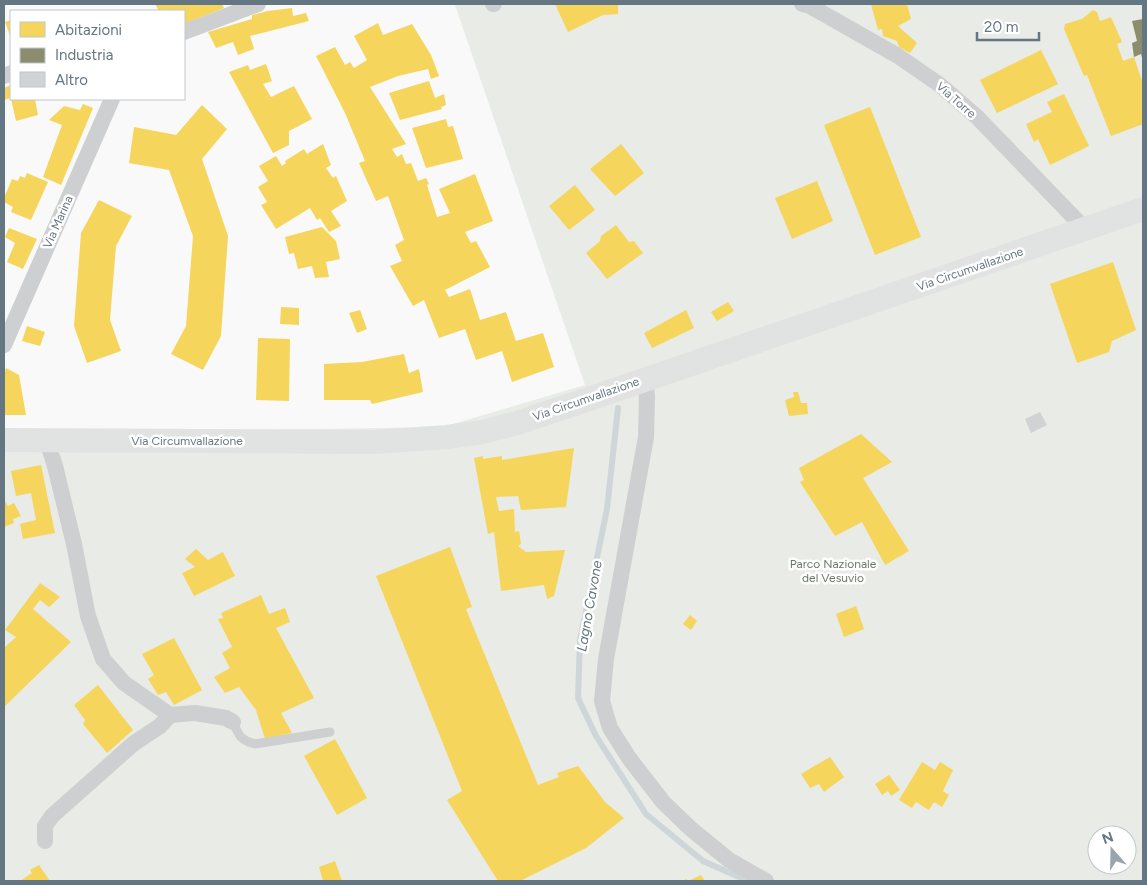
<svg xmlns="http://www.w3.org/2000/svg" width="1147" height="885" font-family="Figtree,sans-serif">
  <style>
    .green { fill: #e8ebe6; fill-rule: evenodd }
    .homes { fill: #f6d55c }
    .industry { fill: #8c8c6e }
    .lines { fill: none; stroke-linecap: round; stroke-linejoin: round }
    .stream { stroke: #ced6d9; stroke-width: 6 }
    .building { fill: #d0d2d3 }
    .lane { stroke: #cecfd0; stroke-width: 9 }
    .street { stroke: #cecfd0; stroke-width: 16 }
    .secondary { stroke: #e1e2e2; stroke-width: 24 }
    .labels { text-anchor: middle; stroke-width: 5; stroke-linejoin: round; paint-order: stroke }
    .street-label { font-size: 12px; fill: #657683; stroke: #fff }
    .park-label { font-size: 12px; fill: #687a64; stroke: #fff }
    .water-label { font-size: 14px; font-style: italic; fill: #60757c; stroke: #fff }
  </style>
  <rect width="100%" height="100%" fill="#f9f9f9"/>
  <path class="green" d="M453,4H1143V881H4V434L443,427L585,385L455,5ZM1097,835H1127V865H1097Z"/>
  <path class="homes" d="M155,4H222L224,8L184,24V11H159Z
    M555,4H618V14L603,15L568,32Z
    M871,4H907L911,19L898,26L917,43L910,53L899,47L897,41L883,36L882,29L878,30Z
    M292,8L293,16L306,13L309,21L250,36L254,49L238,55L233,42L216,48L208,32L252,19V15L268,11Z
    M1093,10L1097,12L1100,21L1111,17L1122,42L1117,44L1123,61L1134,57L1143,84V124L1111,136L1087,75L1084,76L1064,29L1065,24L1082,19Z
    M11,20V38L5,22Z
    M378,23L383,35L412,24L431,55L439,76L431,79L428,69L398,76L370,87L406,144L392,149L397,157L402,154L406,164L411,163L418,181L426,178L429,184L427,185L437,217L450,213L439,189L475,174L493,221L465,232L471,243L476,241L490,267L445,290L449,297L470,289L480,320L506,312L516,341L543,333L554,367L512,382L502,351L476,360L465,329L439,338L424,300L413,306L390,266L402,261L395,245L404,240L388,196L376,201L359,163L365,161L345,113L316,56L335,47L345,65L350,62L354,68L367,60L354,36Z
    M1041,50L1058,84L997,113L980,80Z
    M266,64L272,81L263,84L271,97L294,86L312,119L289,131V145L273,153L229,72L248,65L250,70Z
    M429,81L435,98L444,94L446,105L441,107L442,109L400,120L389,93Z
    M11,85V98L4,100V88Z
    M1064,94L1089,146L1050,165L1038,139L1034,142L1026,124L1052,112L1047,102Z
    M11,99H35L38,115L16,121Z
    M83,104L93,108L61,185L43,177L62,125L49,120L64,106L80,110Z
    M202,105L227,129L202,159L228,236L221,336L203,370L171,354L186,326L193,236L169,170L129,163L134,127L176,135Z
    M870,107L921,237L875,255L824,125Z
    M446,119L448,127L453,126L463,159L426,168L412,128Z
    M323,144L331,165L326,168L333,178L336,176L347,201L331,211L341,226L329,232L320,218L317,220L310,208L276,229L261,205L267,202L258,187L268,181L259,166L276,156L282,166L286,163L285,161L304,149L307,154Z
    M621,144L644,173L615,196L590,169Z
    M27,173L48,182L31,220L11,212L13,207L4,202V198L12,179L18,181L20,176L25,178Z
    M817,181L833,221L792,239L775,198Z
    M575,185L595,210L569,230L549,206Z
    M99,200L132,216L116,246L110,320L121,351L87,363L74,326L81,233Z
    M616,225L629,242L634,241L643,253L607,279L586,253L600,241L601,236Z
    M322,227L336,241L340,259L326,262L329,277L315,278L312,266L298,269L294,253L289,254L285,237Z
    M9,228L37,239L23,269L7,262L15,243L5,237Z
    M1113,262L1136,330L1112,341L1109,352L1077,363L1050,284Z
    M728,302L734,311L717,321L711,312Z
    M281,307L299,308V325L280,324Z
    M360,310L367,329L357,333L349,313Z
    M686,310L694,328L652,348L644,333Z
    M27,326L45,332L40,346L22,341Z
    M258,338L290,339L289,401L256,400Z
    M404,354L409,373L419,369L423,392L372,404L370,400H324V364L362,362Z
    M6,368L19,375L26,415H4V375Z
    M793,392H798L801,403H807L808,414L789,416L785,400L794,397Z
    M861,434L892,462L863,478L909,551L885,565L862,522L835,536L800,482L804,480L799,468Z
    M574,448L566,507L521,510L518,496L496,497L499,511L514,509L515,532L519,531L521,544L518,546L526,552L565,550L554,596L547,599L544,585L501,591L494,532L488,534L474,458L483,456V459L502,456V460Z
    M41,465L55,533L23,539L20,524L36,520L31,493L16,496L11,471Z
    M4,500L8,506L14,503L21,516L13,519L14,523L4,527Z
    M450,547L472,607L466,609L538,785L559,777L557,773L578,766L605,802L624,818L586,848L520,881H498L447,800L462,791L376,576Z
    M196,549L208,560L223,552L235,576L194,596L182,573L195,567L185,559Z
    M40,583L60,597L49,607L40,600L33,609L71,642L4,707V648L16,637L5,630Z
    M261,595L269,614L285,608L290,622L276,628L314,698L281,713L292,733L265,739L256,710L239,687L225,693L214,677L230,668L222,653L232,647L218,619L223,618L221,613Z
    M856,606L864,629L844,637L836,614Z
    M690,615L697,621L691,630L683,624Z
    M174,638L202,690L174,705L166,692L158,695L148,679L154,675L142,654Z
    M98,685L133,730L107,753L83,724L85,720L74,705Z
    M335,739L367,798L337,815L304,756Z
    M830,757L844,777L824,792L819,784L810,788L801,774Z
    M922,762L935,770L940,762L953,770L943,791L949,795L942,807L934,802L929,810L916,802L912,808L899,800Z
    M889,775L900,790L891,796L888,791L882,795L875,784Z
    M335,861L342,881H323L319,867Z
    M39,865L50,881H20L32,873L30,870Z
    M701,875L705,881H683L686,879L688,881Z"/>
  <path class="industry" d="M1143,19V61L1141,54L1134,57L1132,43L1137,41L1132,21Z"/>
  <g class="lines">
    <path class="stream" d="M618,408L607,509L580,640L578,698L596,736L646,814L703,861L748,881"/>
  </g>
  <path class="building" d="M1040,412L1047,425L1031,433L1025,419Z"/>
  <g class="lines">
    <path class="lane" d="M233,722C239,736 240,740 255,744L330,732"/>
    <path class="street" d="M493,4H494
      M802,4L810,6L898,56L940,85L977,117L1085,229
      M184,32L258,4
      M4,76L11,73
      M4,345L112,99
      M645,379L647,397L646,437L606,659L602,701L610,728L629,758L663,802L691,829L729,860L766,881
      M47,441L55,466L74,544L88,616L103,659L124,683L170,715L195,713L226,718L233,722
      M45,841V826L52,816L133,744L160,726L170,715"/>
    <path class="secondary" d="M4,440L373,442L447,437L482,432L517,423L586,400L1143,209"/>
  </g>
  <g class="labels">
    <g class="street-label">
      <text transform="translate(956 100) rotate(41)" y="4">Via Torre</text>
      <text transform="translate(58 222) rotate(-66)" y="4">Via Marina</text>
      <text transform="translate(970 269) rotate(-19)" y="4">Via Circumvallazione</text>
      <text transform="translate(586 399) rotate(-19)" y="4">Via Circumvallazione</text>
      <text x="187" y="445">Via Circumvallazione</text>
    </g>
    <g class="park-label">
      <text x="833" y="568">Parco Nazionale<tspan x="833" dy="14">del Vesuvio</tspan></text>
    </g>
    <g class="water-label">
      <text transform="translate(589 606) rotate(-80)" y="5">Lagno Cavone</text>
    </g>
  </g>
  <rect width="1147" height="885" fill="none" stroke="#657683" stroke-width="10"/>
  <rect x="10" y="10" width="175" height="90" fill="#ffffff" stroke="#c1c8cd"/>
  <rect x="20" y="22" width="25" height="15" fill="#f6d55c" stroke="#c1c8cd"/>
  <text x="55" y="35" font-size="15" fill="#657683">Abitazioni</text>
  <rect x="20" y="48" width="25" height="15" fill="#8c8c6e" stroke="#c1c8cd"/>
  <text x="55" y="60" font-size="15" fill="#657683">Industria</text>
  <rect x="20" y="72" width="25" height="15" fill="#d0d2d3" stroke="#c1c8cd"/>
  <text x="55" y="85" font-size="15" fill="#657683">Altro</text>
  <g transform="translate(1112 850) rotate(340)"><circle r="24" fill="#ffffff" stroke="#c1c8cd"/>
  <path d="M0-4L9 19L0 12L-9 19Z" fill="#99a4ac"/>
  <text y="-8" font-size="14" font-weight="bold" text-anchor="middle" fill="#657683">N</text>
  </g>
  <path d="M977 32v8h62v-8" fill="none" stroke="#657683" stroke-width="2.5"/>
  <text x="984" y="32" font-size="15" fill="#657683" stroke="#ffffff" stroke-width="4" paint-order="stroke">20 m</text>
</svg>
